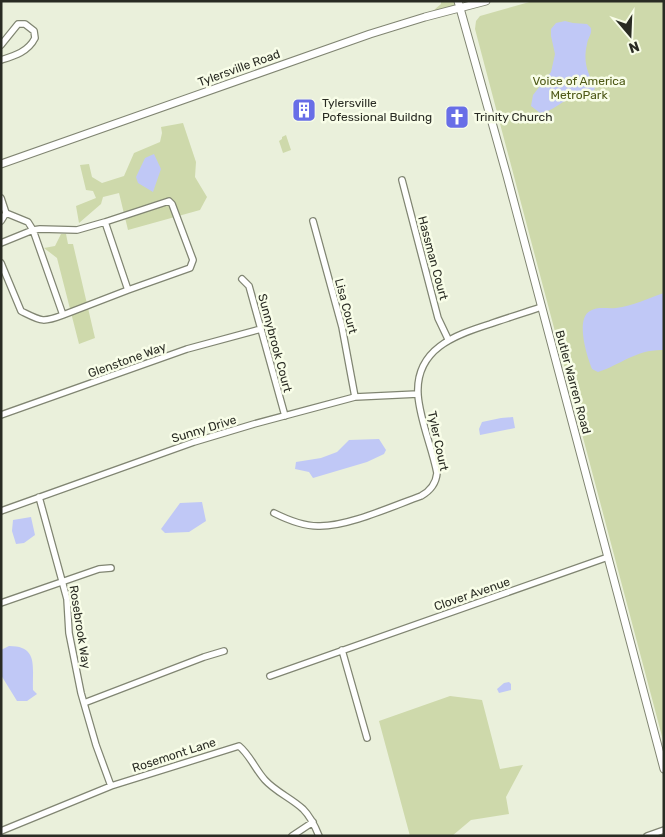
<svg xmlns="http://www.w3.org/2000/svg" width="665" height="837" font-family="Rubik,sans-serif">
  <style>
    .green { fill: #ced9ab }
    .water { fill: #c0c8f6 }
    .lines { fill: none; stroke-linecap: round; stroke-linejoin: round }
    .minor-casing { stroke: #808572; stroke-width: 8 }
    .major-casing { stroke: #808572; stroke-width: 9 }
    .minor { stroke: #fff; stroke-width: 5.5 }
    .major { stroke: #fff; stroke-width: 7 }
    .labels { text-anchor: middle; stroke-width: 5; stroke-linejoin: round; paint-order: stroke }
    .street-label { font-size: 12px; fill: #292b23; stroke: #f8fde8 }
    .park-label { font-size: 12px; fill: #4e5917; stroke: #f8fde8 }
    .poi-label { font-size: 12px; fill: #292b23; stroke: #f8fde8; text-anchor: start }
  </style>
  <rect width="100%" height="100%" fill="#eaf0db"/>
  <path class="green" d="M441,1H458L460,8L426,17L441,4Z
    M533,1H664V744L475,29L476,21L480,16Z
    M183,123L196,162L195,177L207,197L200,210L128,230L119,193L103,197L101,204L79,223L76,206L96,198L93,191L86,190L80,165L89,164L92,177L102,183L124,176L134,153L160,142L162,133L161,127Z
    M286,135L291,150L283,153L279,141L282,139V137Z
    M61,234H66L68,244H73L95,338L79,344L57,258L44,248L55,246Z
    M450,696L482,700L500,769L523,765L506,797L509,814L471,820L452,836H410L379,721Z"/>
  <path class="water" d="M565,21L573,23L587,24L591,28C592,35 588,37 587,44C583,62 587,71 595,88L593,92C585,96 578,95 570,99C558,103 554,111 540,113L531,106L533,95L551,72L555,54L551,36V29L556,23Z
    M154,154L161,169L153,192L138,183L136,177L145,158Z
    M664,293V350C637,349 622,364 598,372L592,369C587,357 575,319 590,311C598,306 607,309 616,308C633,306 648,298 664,293Z
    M513,417L515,428L480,435L479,429L482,422L501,418Z
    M379,439L386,450L384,454L367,462L313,478L309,472L295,469L296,462L321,458L337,452L349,440Z
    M202,502L206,521L189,532L165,533L161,529L180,503Z
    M31,517L35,535L24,543L16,544L12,531L13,520Z
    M9,646C39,646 32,667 33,690L37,694L27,701H17L1,675V650Z
    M509,682L511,684V690L499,693L497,689L504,683Z"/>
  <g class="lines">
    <g class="minor-casing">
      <path id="minor" d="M1,45L18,24H25L34,31L35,38C28,52 14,56 1,60
        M402,180L438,318L448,339
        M1,198L6,213L28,222L33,230L63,315C42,323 41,321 21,311L1,263
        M1,221L6,213
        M313,221L342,327L355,397
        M105,222L169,201L172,204L193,260L190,268L128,290
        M1,243L33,230L40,229L77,230L105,222L128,290L63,315
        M242,279L249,286L285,416
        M1,415L187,349L261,329
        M39,497L67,599L69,633L81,693L96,745L111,786
        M1,511L194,442L254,424L355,397L418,394
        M274,513C288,520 303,526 318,526C347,527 393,506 421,496C430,491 436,484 437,473C432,447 420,421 418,395C415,349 455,335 490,324C507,318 524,313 541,307
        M1,603L99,569L111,568
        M342,650L367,738
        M270,676L608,557
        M84,703L204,657L224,651
        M1,831L111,786L239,746C250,755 255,769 265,780C276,792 291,798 303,809C310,816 315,826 319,836
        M292,836L313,822
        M647,836L664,830"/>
    </g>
    <g class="major-casing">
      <path id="major" d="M458,1L507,176L664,769
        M1,164L370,34L425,17L486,1"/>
    </g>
    <use href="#minor" class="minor"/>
    <use href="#major" class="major"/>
  </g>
  <defs>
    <g id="building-square" transform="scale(1.25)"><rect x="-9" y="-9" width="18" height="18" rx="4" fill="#686ee7" stroke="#f8fde8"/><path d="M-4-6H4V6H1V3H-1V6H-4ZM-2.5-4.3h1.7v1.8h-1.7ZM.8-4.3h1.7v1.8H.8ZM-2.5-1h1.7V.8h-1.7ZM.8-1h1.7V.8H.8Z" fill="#fff"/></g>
    <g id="church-square" transform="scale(1.25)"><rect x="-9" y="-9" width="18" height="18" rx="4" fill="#686ee7" stroke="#f8fde8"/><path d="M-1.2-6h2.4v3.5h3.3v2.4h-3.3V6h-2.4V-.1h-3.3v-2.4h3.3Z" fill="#fff"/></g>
  </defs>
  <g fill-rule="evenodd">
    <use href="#building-square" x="304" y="110"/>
    <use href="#church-square" x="457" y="117"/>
  </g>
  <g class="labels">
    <g class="street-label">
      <text transform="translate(239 68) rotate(-20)" y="4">Tylersville Road</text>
      <text transform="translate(433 258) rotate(75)" y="4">Hassman Court</text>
      <text transform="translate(346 306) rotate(75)" y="4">Lisa Court</text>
      <text transform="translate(275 343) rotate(75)" y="4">Sunnybrook Court</text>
      <text transform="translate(127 360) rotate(-20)" y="4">Glenstone Way</text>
      <text transform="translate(573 382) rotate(75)" y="4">Butler Warren Road</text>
      <text transform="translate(204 429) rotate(-17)" y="4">Sunny Drive</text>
      <text transform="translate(438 441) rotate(78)" y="4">Tyler Court</text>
      <text transform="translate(472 594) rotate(-19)" y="4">Clover Avenue</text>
      <text transform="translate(80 627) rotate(81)" y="4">Rosebrook Way</text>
      <text transform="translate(174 755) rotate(-18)" y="4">Rosemont Lane</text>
    </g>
    <g class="park-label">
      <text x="579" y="85">Voice of America<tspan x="579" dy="14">MetroPark</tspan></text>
    </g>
    <g class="poi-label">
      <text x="322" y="107">Tylersville<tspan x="322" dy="14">Pofessional Buildng</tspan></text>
      <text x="474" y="121">Trinity Church</text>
    </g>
  </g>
  <rect width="665" height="837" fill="none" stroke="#292b23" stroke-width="5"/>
  <g transform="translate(630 35) rotate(161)" stroke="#f8fde8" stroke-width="4" paint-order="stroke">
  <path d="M0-4L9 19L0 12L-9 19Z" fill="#292b23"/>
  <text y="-8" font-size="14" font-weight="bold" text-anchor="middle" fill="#292b23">N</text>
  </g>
</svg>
